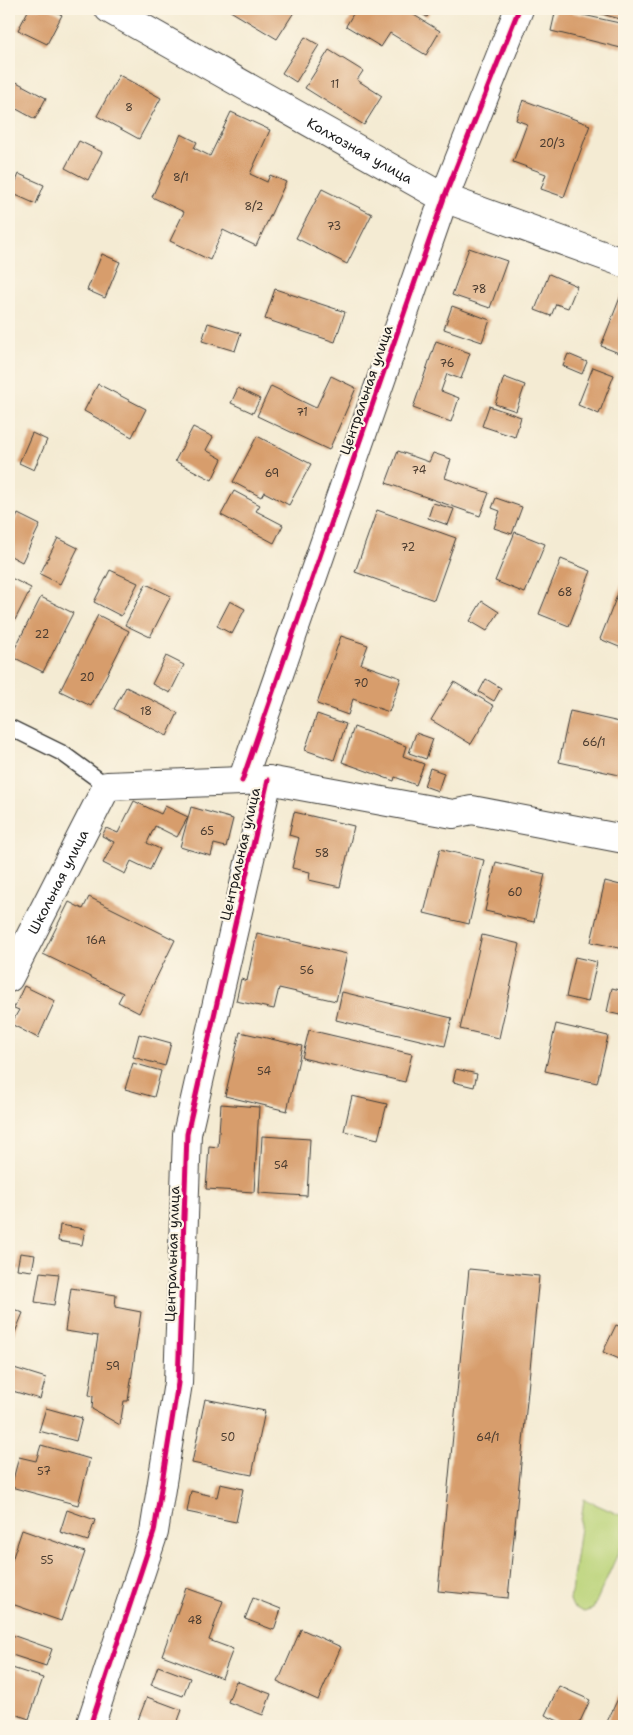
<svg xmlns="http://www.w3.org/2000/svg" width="633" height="1735" font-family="'Shantell Sans',sans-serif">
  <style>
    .green { fill: #bad378; stroke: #6b784a }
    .building { fill: #d79d6c }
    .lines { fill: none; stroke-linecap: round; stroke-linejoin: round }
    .lane-casing { stroke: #3c3b37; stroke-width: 18 }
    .street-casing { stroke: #3c3b37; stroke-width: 30 }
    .lane { stroke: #fff; stroke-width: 15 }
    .street { stroke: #fff; stroke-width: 28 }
    .cycleway-casing { stroke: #fcf5e5; stroke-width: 8 }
    .cycleway { stroke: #d6006c; stroke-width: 5 }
    .labels { text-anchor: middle; stroke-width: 4.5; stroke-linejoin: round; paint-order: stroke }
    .number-label { font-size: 11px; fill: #4b3c30 }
    .street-label { font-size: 14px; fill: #1c1c1c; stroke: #fcf5e5 }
  </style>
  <rect width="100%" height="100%" fill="#fcf5e5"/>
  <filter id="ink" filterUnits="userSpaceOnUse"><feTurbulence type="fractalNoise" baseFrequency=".02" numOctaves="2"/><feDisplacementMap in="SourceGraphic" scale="10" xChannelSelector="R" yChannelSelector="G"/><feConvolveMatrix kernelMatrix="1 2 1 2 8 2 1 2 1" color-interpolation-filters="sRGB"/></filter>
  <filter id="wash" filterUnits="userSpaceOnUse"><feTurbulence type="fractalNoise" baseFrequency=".0096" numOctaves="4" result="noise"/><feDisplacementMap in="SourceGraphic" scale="20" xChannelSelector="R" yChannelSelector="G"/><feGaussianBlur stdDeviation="1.12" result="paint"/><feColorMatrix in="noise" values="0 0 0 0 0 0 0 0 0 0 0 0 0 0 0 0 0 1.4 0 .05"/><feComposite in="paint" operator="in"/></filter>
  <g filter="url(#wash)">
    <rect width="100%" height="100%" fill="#f4ebd3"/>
    <path class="green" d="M584,1499L624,1517V1540L593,1609L584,1612L573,1607L570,1600Z"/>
    <g id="blocks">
      <path class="building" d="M29,9H50L62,15L47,44L18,30Z
        M227,9H296L277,39Z
        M356,9H404L440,31L426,55L390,33L381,47L346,26Z
        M413,9H432L427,17Z
        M556,9L624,24V36L621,48L551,31Z
        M583,9H624V20Z
        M305,37L319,45L296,82L282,73Z
        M329,50L363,71L357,80L382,96L364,125L305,88Z
        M119,75L161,98L139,139L97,116Z
        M9,78L46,98L35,119L9,105Z
        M523,100L590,125L564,197L541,189L546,174L513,162L527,124L516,120Z
        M231,112L270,130L250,174L267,182L270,175L286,182L256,246L223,230L210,260L170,241L184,212L152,197L181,134L197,142L194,148L210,156Z
        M79,141L102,152L88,180L65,168Z
        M19,174L44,185L36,204L11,193Z
        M322,189L372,214L347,264L296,238Z
        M469,248L507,261L490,308L452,295Z
        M102,254L120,262L105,298L87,290Z
        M549,274L577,286L568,308L556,304L551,316L535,310Z
        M275,289L345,312L335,342L265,319Z
        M621,295L624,296V355L601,346Z
        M452,306L490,320L482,342L444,329Z
        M208,323L241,333L235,351L202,341Z
        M436,341L470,353L461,379L447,374L441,391L459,398L451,422L413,408Z
        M568,354L587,362L582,374L563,366Z
        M593,367L614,375L599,414L578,405Z
        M331,376L356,388L329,450L257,416L271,386L316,408Z
        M504,377L525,385L516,411L495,404Z
        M98,384L146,409L132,437L84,411Z
        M238,388L260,399L253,413L231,403Z
        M489,406L521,417L515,437L482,426Z
        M193,427L213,437L206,450L222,459L212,480L175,461Z
        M32,433L47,440L34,470L19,463Z
        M257,436L311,464L289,505L264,492L261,497L233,482Z
        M398,451L429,462L433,453L451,459L445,478L489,493L480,516L386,483Z
        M234,491L260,505L256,511L283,525L274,543L221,515Z
        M496,498L522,507L512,534L494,528L500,511L492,508Z
        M433,503L454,509L448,525L428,518Z
        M377,510L456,538L434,600L355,572Z
        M18,514L40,525L22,562L9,555V533Z
        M515,532L545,544L525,593L495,581Z
        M58,538L78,548L60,584L40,574Z
        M561,559L591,571L569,626L539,614Z
        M110,570L138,583L121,616L94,602Z
        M9,577L31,588L9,632Z
        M624,578V649L600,639Z
        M146,584L171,596L150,637L125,625Z
        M41,597L73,613L43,672L11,656Z
        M230,601L245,609L232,634L217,626Z
        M482,601L499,612L487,631L470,621Z
        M98,615L129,631L91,706L60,691Z
        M341,636L368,645L361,664L401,678L389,712L353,699L348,715L317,704Z
        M166,656L184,665L170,693L152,684Z
        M486,679L501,688L494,701L479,692Z
        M454,682L494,706L471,744L431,720Z
        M126,687L178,713L167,736L114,709Z
        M570,711L624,723V776L559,762Z
        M317,714L346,724L334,760L305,750Z
        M354,727L406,746L403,756L424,764L416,785L395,777L394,781L342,762Z
        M416,733L433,739L426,759L409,753Z
        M430,768L444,773L438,791L424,786Z
        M134,801L161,814L165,806L188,817L177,837L155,826L147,843L160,849L150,870L131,861L125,874L103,863L114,842L102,836L106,828L118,833Z
        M191,807L233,819L226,847L214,844L211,856L180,847Z
        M294,812L354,826L340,887L309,880L310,872L292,868L299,838L289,835Z
        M440,849L484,860L469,924L424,913Z
        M496,862L545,874L534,922L485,911Z
        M605,881L624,886V949L591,942Z
        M89,897L175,940L139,1013L118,1002L123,993L43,954L69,902L83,909Z
        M257,933L347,954L336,1001L279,988L274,1009L236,1001L241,979L247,981Z
        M482,935L520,944L499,1038L460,1029Z
        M575,957L597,962L588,1002L566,997Z
        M24,986L55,1001L38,1038L11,1024L19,1010L14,1008Z
        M612,988L624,991V1016L607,1012Z
        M342,992L452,1018L445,1046L336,1020Z
        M556,1024L608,1036L597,1083L545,1071Z
        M309,1030L412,1054L405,1082L302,1058Z
        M240,1032L302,1046L287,1111L225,1096Z
        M139,1034L171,1043L165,1066L133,1057Z
        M133,1063L161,1071L154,1097L125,1089Z
        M456,1069L477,1074L474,1087L453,1082Z
        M352,1096L387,1104L378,1139L344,1131Z
        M221,1104L259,1107L254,1192L206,1189L209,1146L218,1147Z
        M262,1136L310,1139L307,1196L259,1193Z
        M60,1225L85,1229L82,1245L58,1241Z
        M20,1253L35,1255L32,1271L17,1269Z
        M469,1269L539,1276L508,1598L438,1591Z
        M40,1272L59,1274L54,1305L35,1302Z
        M71,1288L116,1295L115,1307L141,1312L128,1401H124L120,1425L92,1409L93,1396L89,1395L98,1336L65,1331Z
        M9,1307L23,1313L9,1347Z
        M616,1325L624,1328V1361L603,1352Z
        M14,1368L46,1378L40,1399L9,1390Z
        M205,1399L265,1411L252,1475L192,1463Z
        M46,1408L82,1418L76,1441L39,1431Z
        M41,1445L90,1459L78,1505L11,1487L19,1457L36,1461Z
        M220,1484L243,1489L236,1522L187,1512L191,1491L217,1497Z
        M67,1510L95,1520L88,1541L60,1532Z
        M22,1530L85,1552L61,1621L9,1603V1569Z
        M186,1588L223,1601L209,1640L233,1649L222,1678L162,1655Z
        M253,1598L281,1609L274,1630L245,1619Z
        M301,1629L341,1647L318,1700L278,1682Z
        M9,1634L52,1649L46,1666L9,1654Z
        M158,1666L190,1678L183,1696L151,1685Z
        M9,1667L43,1678L29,1719L9,1712Z
        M236,1681L271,1694L263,1715L228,1702Z
        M559,1686L590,1700L578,1726H569L545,1715Z
        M624,1686V1726H605Z
        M147,1697L182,1710L176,1726H155L138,1720Z"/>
    </g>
  </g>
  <g filter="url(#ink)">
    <use href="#blocks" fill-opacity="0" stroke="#3c3b37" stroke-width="1"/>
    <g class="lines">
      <g class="lane-casing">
        <path id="lane" d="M9,727L62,753L107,786"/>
      </g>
      <g class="street-casing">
        <g id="street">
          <path id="s1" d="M109,9L444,198L624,263"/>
          <path d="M242,781L444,198L519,9"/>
          <path id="s2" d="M9,978L107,786L268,780L453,814L472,810L624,839"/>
          <path d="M90,1726L154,1532L178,1383L187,1134L268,780"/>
        </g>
      </g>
      <use href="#lane" class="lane"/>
      <use href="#street" class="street"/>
      <g class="cycleway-casing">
        <path id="cycleway" d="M242,781L444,198L519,9
          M90,1726L154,1532L178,1383L187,1134L268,780"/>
      </g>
      <use href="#cycleway" class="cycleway"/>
    </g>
  </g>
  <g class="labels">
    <g class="number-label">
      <text x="335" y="88">11</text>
      <text x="129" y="111">8</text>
      <text x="552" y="147">20/3</text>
      <text x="181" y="181">8/1</text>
      <text x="254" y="210">8/2</text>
      <text x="334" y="230">73</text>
      <text x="479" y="293">78</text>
      <text x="447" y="367">76</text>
      <text x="302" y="416">71</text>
      <text x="419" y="474">74</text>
      <text x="272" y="477">69</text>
      <text x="408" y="551">72</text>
      <text x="565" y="596">68</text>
      <text x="42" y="638">22</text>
      <text x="87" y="681">20</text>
      <text x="361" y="687">70</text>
      <text x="146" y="715">18</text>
      <text x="594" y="746">66/1</text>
      <text x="207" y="835">65</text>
      <text x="322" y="857">58</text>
      <text x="515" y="896">60</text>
      <text x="96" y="944">16А</text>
      <text x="307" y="974">56</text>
      <text x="264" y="1075">54</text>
      <text x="281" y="1169">54</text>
      <text x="113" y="1370">59</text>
      <text x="228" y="1441">50</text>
      <text x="488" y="1441">64/1</text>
      <text x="44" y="1475">57</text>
      <text x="47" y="1564">55</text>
      <text x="195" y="1624">48</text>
    </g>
    <g class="street-label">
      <text dy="5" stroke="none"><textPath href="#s1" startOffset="288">Колхозная улица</textPath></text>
      <text transform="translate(366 390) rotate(-71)" y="5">Центральная улица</text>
      <text transform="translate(240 854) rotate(-77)" y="5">Центральная улица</text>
      <text dy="5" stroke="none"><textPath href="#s2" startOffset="108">Школьная улица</textPath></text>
      <text transform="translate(172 1254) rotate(-88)" y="5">Центральная улица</text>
    </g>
  </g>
  <rect width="633" height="1735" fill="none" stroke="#fcf5e5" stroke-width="30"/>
</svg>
